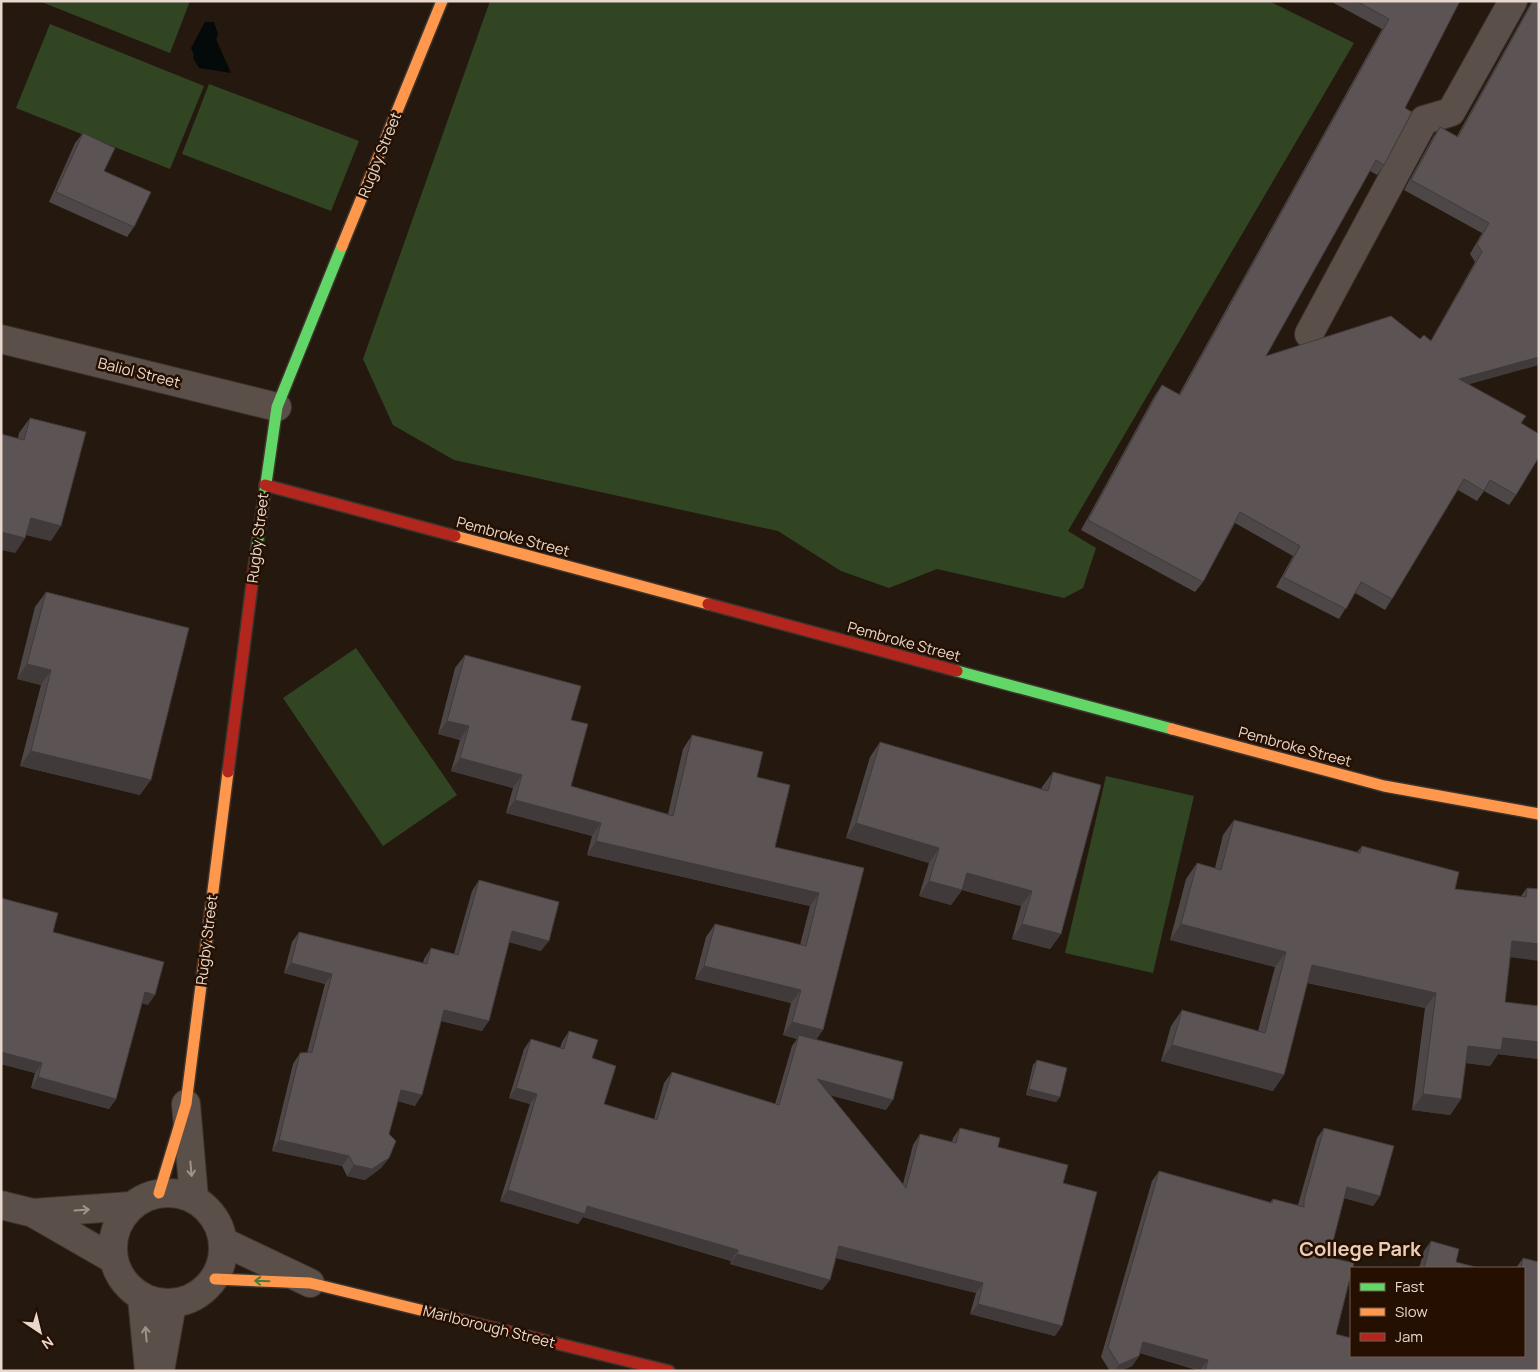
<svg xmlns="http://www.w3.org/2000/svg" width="1540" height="1372" font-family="Manrope,sans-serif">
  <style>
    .park { fill: #314523 }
    .water { fill: #040909 }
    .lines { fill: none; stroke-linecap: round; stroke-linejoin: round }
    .street-casing { stroke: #3d342e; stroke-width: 30 }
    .fast-casing { stroke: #3d342e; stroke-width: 14 }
    .slow-casing { stroke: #3d342e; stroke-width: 14 }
    .jam-casing { stroke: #3d342e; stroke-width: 14 }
    .street { stroke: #5a5049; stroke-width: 28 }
    .fast { stroke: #63d668; stroke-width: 11 }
    .slow { stroke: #ff974d; stroke-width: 11 }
    .jam { stroke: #b3261e; stroke-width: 11 }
    .wall { fill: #4e4748 }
    .shaded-wall { fill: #403a3b }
    .building { fill: #5b5354; stroke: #403a3b }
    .oneway { stroke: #a0948a }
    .oneway2 { stroke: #477c39 }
    .labels { text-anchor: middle; stroke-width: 5; stroke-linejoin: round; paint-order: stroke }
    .street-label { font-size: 15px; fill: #e7d7cc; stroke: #240f00 }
    .district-label { font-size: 20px; font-weight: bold; fill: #eccdb7; stroke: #240f00 }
  </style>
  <rect width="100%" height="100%" fill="#25190f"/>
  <path class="park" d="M39,1H190L170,53Z
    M490,1H1269L1354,43L1068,531L1096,548L1083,588L1064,598L937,569L889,588L841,571L778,531L454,460L393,425L363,359Z
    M50,24L204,86L170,169L16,108Z
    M209,84L359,141L331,211L182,154Z
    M356,648L457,795L383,846L283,698Z
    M1106,776L1194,796L1153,973L1065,953Z"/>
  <path class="water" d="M205,22H214L218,34L216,39L231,73L199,68L193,58L194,55L191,48Z"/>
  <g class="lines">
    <g class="street-casing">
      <path id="street" d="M1309,334L1424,120L1451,112L1513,1
        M1,339L277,407
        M186,1104L194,1198
        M113 1248a55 55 0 1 1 110 0a55 55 0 1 1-110 0Z
        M1,1205L33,1213L113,1259
        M33,1213L131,1206
        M224,1242L310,1283
        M142,1298L149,1371
        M160,1371L172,1304"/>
    </g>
    <g class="fast-casing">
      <path id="fast" d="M256,553L277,407L342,246
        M957,671L1172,729"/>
    </g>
    <g class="slow-casing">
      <path id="slow" d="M342,246L442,1
        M455,536L708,604
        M1172,729L1384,786L1539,814
        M159,1193L186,1104L228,772
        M215,1279L310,1283L449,1317"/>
    </g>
    <g class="jam-casing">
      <path id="jam" d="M265,485L455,536
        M708,604L957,671
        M228,772L256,553
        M449,1317L669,1371"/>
    </g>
    <use href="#street" class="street"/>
    <use href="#fast" class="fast"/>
    <use href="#slow" class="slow"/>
    <use href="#jam" class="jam"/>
  </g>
  <path class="wall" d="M1330,1H1460L1405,108L1384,165L1377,175L1370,171L1266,356L1420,339L1431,340L1475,262L1470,254L1482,233L1404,190L1433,137L1440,127L1457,136L1532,1H1539L1469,384L1521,423L1516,495L1509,505L1484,491L1477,501L1458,490L1392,599L1385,610L1355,593L1339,619L1276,587L1293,556L1235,523L1203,582L1195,592L1081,530L1155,395L1162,385L1179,394L1382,29Z
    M83,133L104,171L134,227L127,237L49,202L75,143Z
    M30,418L51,541L26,535L25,538L15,553L18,438L19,433Z
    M46,592L140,795L20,766L41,685L17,679L35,607Z
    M465,655L571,720V786L668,814L683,749L692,735L757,777L775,847L864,868L816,1040L886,1110L830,1095L903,1184L913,1145L920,1134L952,1142L953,1138L960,1128L998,1147L1063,1183L1055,1336L970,1314L976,1293L836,1258L830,1280L822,1290L730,1264L731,1261L583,1217L578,1224L500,1201L530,1104L509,1098L524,1049L531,1039L560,1048L562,1042L569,1031L592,1058L604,1104L654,1119L664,1083L672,1072L775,1104L792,1046L797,1039L783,1035L791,1003L695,979L706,937L715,924L800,945L810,906L587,855L592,836L506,813L513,788L451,771L460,740L438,734L455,668Z
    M880,742L1042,789V787L1053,772L1061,934L1050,949L1012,939L1021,906L962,890L951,905L919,896L929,863L846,838L870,757Z
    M1234,820L1357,852L1362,846L1455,889L1521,896L1527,888L1539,889L1510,958L1505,1002L1539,1006V1059L1498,1054L1490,1066L1466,1063L1461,1099L1450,1115L1412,1110L1425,1008L1307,983L1273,1091L1161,1061L1171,1026L1182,1010L1258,1031L1275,967L1170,940L1186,879L1197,863L1215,868L1223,835Z
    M479,880L541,951L509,942L482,1031L441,1021L415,1106L398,1101L389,1134V1158L381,1168L365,1180L347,1176L342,1166L272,1151L293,1064L300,1053H307L325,984L284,973L292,942L299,932L423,963L424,959L431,948L454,954L472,891Z
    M1,898L53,932L148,1005L142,1003L116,1099L109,1109L31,1088L35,1073L1,1064Z
    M1037,1060L1060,1097L1056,1102L1026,1095L1033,1065Z
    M1324,1128L1380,1196L1373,1206L1344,1198L1329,1257L1336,1334L1351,1356H1524V1268H1516L1523,1258L1539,1371H1200L1140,1353L1139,1356L1132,1366L1121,1371H1110L1101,1357L1152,1181L1159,1171L1270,1202L1273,1199L1298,1205L1317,1138Z
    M1431,1241L1456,1262L1479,1268H1419L1424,1251Z"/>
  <path class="shaded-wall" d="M1539,357V365L1452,389L1459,379Z
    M31,518L61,526L51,541L20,533Z
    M1,532L25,538L15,553L1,550Z
    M27,664L51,670L41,685L17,679Z
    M447,721L469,726L460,740L438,734Z
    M31,751L151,780L140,795L20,766Z
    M460,758L522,775L513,788L451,771Z
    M515,800L601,823L592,836L506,813Z
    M856,823L939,848L929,863L846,838Z
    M596,841L819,893L810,906L587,855Z
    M967,873L1032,891L1021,906L956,888Z
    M929,881L962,890L951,905L919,896Z
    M1022,924L1061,934L1050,949L1012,939Z
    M1181,924L1286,952L1275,967L1170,940Z
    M512,931L549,941L541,951L505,941Z
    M1512,941L1539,944V961L1501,956Z
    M291,963L332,974L325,984L284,973Z
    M1312,965L1436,993L1425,1008L1301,981Z
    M704,966L801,990L791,1003L695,979Z
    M145,992L155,995L148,1005L138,1002Z
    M444,1010L489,1021L482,1031L437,1020Z
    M792,1022L823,1030L814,1043L799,1035L797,1039L783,1035Z
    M1503,1038L1539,1042V1059L1498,1054L1490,1066L1457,1062L1468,1046Z
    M1172,1045L1284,1075L1273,1091L1161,1061Z
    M1,1052L42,1063L35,1073L1,1064Z
    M38,1077L116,1099L109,1109L31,1088Z
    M817,1079L893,1100L886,1110L810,1090Z
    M516,1088L537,1094L530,1104L509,1098Z
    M1029,1089L1060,1097L1056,1102L1026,1095Z
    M401,1090L422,1095L415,1106L394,1100Z
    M1423,1094L1461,1099L1450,1115L1412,1110Z
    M279,1140L349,1156L342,1166L272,1151Z
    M389,1158L381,1168L365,1180L347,1176L354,1165Z
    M1347,1187L1380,1196L1373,1206L1340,1197Z
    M508,1190L587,1206L738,1250L731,1261L583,1217L578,1224L500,1201Z
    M839,1246L983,1283L976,1293L832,1257Z
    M737,1254L830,1280L822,1290L730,1264Z
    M978,1304L1062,1326L1055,1336L970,1314Z
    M1143,1342L1208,1360L1200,1370L1136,1352Z
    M1139,1356L1132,1366L1121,1371H1115L1119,1365Z"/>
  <path class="building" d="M1356,1H1460L1405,108L1412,112L1384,165L1376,160L1266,356L1391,316L1420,339L1424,335L1431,341L1482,252L1477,244L1489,223L1411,180L1440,127L1458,137L1533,1H1539V357L1459,379L1526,416L1521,423L1539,434V457L1516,495L1490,480L1484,491L1464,479L1392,599L1361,582L1346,609L1283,577L1300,546L1240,512L1203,582L1088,520L1162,385L1180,395L1389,19Z
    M83,133L115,148L104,171L151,192L134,227L56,192Z
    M30,418L86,432L61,526L31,518L25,538L1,532V434L24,440Z
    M46,592L189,628L151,780L31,751L51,670L27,664Z
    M465,655L581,686L571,720L588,724L571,786L673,816L692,735L763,752L757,777L790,785L775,847L864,868L823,1030L792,1022L801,990L704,966L715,924L806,946L819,893L596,841L601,823L515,800L522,775L460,758L469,726L447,721Z
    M880,742L1048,791L1053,772L1101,785L1061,934L1022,924L1032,891L967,873L962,890L929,881L939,848L856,823Z
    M1234,820L1360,853L1362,846L1459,872L1455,889L1526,897L1527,888L1539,889V944L1512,941L1505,1002L1539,1006V1042L1503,1038L1501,1050L1468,1046L1461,1099L1423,1094L1436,993L1312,965L1284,1075L1172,1045L1182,1010L1265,1033L1286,952L1181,924L1197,863L1221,870Z
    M479,880L559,902L549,941L512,931L489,1021L444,1010L422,1095L401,1090L389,1134L396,1141L389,1158L372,1169L354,1165L349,1156L279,1140L300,1053L312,1052L332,974L291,963L299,932L427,964L431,948L458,955Z
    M1,898L58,913L53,932L164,962L155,995L145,992L116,1099L38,1077L42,1063L1,1052Z
    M569,1031L598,1040L592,1058L616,1066L604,1104L657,1120L672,1072L779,1105L799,1035L903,1062L893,1100L817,1079L906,1188L920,1134L956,1143L960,1128L1000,1138L998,1147L1068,1165L1063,1183L1097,1192L1062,1326L978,1304L983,1283L839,1246L830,1280L737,1254L738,1250L587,1206L585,1214L508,1190L537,1094L516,1088L531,1039L564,1049Z
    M1037,1060L1067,1068L1060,1097L1029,1089Z
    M1324,1128L1394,1146L1380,1196L1347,1187L1329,1257L1354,1263L1353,1268H1351V1274L1336,1334L1351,1338V1356H1524V1268H1521L1523,1258L1539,1262V1371H1205L1208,1360L1143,1342L1139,1356L1119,1365L1108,1347L1159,1171L1272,1203L1273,1199L1304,1207V1200Z
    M1431,1241L1459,1249L1456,1262L1479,1268H1424Z"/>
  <defs><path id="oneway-shaft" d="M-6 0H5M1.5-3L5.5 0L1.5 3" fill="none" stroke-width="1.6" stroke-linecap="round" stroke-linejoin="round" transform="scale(1.25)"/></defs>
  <g class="oneway">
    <use href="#oneway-shaft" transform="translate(191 1169) rotate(85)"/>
    <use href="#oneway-shaft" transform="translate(82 1210) rotate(-4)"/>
    <use href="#oneway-shaft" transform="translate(146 1334) rotate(-95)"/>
  </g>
  <use class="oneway2" href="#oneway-shaft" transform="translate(262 1281) rotate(-178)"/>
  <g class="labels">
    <g class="street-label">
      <text transform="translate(380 155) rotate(-68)" y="5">Rugby Street</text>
      <text transform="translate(139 373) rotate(14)" y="5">Baliol Street</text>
      <text transform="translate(513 537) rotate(15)" y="5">Pembroke Street</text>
      <text transform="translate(258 538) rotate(-83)" y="5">Rugby Street</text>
      <text transform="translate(904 642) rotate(15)" y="5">Pembroke Street</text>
      <text transform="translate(1295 747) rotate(15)" y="5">Pembroke Street</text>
      <text transform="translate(207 940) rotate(-83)" y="5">Rugby Street</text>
      <text transform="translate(489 1327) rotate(14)" y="5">Marlborough Street</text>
    </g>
    <g class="district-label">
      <text x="1360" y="1256">College Park</text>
    </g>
  </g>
  <rect width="1540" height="1372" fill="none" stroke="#e7d7cc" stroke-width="5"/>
  <rect x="1350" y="1267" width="175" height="90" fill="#240f00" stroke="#725f52"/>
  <rect x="1360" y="1283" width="25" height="8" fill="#63d668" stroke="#725f52"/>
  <text x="1395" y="1292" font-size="15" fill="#e7d7cc">Fast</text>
  <rect x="1360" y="1308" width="25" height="8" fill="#ff974d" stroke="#725f52"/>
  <text x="1395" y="1317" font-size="15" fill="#e7d7cc">Slow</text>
  <rect x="1360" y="1333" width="25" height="8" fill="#b3261e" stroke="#725f52"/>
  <text x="1395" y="1342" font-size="15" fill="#e7d7cc">Jam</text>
  <g transform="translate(40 1332) rotate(145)" stroke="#240f00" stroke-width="4" paint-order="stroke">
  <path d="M0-4L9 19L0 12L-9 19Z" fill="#e7d7cc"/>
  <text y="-8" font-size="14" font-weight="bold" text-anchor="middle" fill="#e7d7cc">N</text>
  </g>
</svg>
